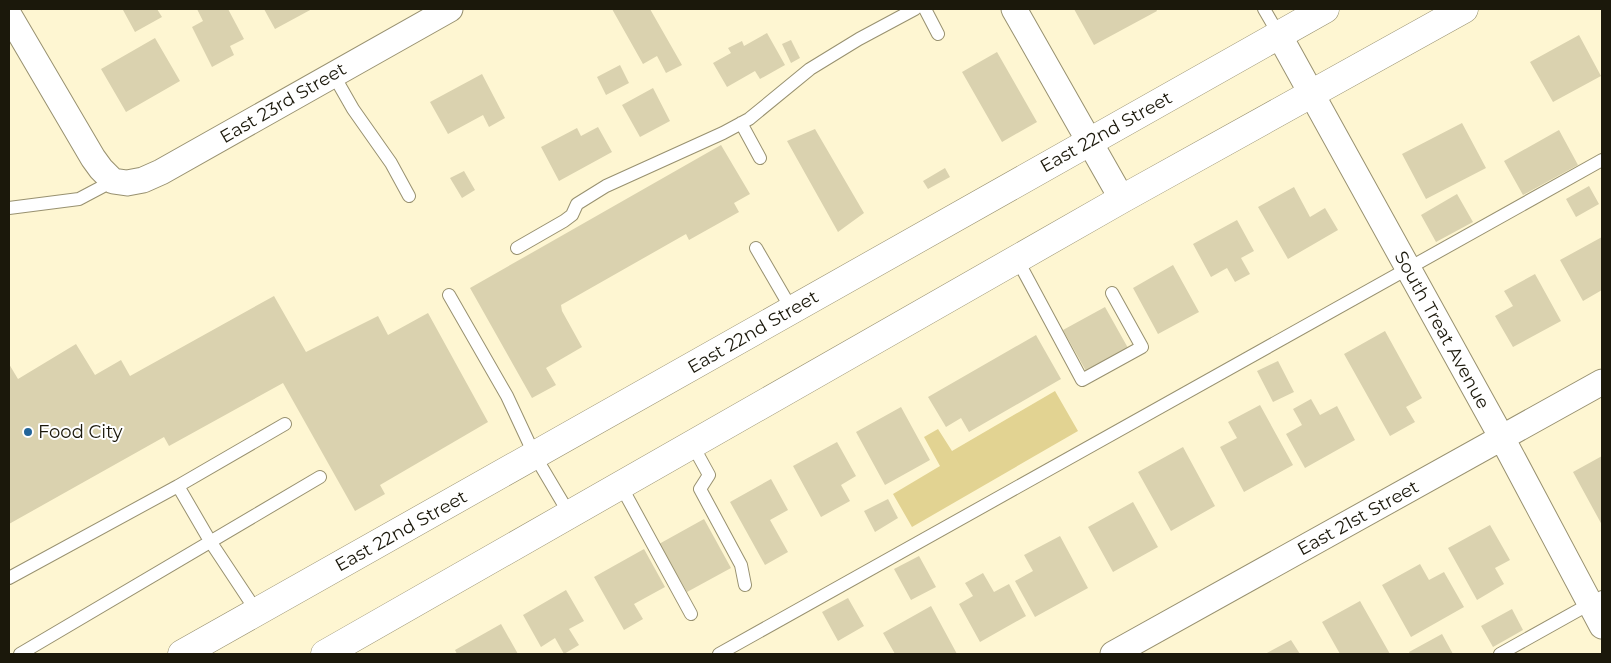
<svg xmlns="http://www.w3.org/2000/svg" width="1611" height="663" font-family="Montserrat,sans-serif">
  <style>
    .green { fill: #e2d392 }
    .building { fill: #dad2af }
    .lines { fill: none; stroke-linecap: round; stroke-linejoin: round }
    .service-casing { stroke: #989170; stroke-width: 14 }
    .minor-casing { stroke: #989170; stroke-width: 27 }
    .primary-casing { stroke: #989170; stroke-width: 29 }
    .service { stroke: #fff; stroke-width: 12 }
    .minor { stroke: #fff; stroke-width: 25 }
    .primary { stroke: #fff; stroke-width: 28 }
    .poi-dot { fill: #22659a; stroke: #fff; stroke-width: 2 }
    .labels { text-anchor: middle; stroke-width: 4; stroke-linejoin: round; paint-order: stroke }
    .street-label { font-size: 18px; fill: #1b180b; stroke: #fff }
    .poi-label { font-size: 18px; fill: #1b180b; stroke: #fff; text-anchor: start }
  </style>
  <rect width="100%" height="100%" fill="#fef6d2"/>
  <path class="green" d="M1055,391L1078,431L912,527L893,494L940,466L924,437L938,429L952,451Z"/>
  <path class="building" d="M125,9H157L162,17L135,32L123,10Z
    M197,9H228L244,39L230,46L234,55L212,67L192,27L203,21Z
    M264,9H312L275,29Z
    M612,9H650L682,65L666,73L657,56L643,64Z
    M1074,9H1156L1157,11L1094,45Z
    M767,33L785,65L760,79L755,71L727,87L713,63L731,53L728,48L742,41L744,46Z
    M1579,35L1601,76L1553,102L1530,62Z
    M155,38L180,81L126,112L101,69Z
    M791,40L800,58L791,63L782,44Z
    M997,52L1037,122L1002,142L962,72Z
    M620,65L629,83L606,95L597,77Z
    M482,74L505,118L489,127L483,115L448,134L430,102Z
    M653,88L670,121L640,137L622,105Z
    M1462,123L1486,168L1426,199L1402,154Z
    M598,127L612,152L559,181L541,147L577,128L581,136Z
    M815,129L864,213L838,232L787,141Z
    M1559,130L1578,165L1523,195L1504,161Z
    M721,145L750,194L734,203L739,212L689,240L686,234L561,305L562,311L582,347L546,368L556,385L532,398L470,288Z
    M945,168L950,177L928,189L923,181Z
    M464,171L475,190L462,198L450,178Z
    M1589,186L1599,204L1576,217L1566,199Z
    M1294,187L1310,217L1325,208L1338,230L1288,259L1258,207Z
    M1457,194L1473,222L1436,242L1421,215Z
    M1237,220L1254,251L1241,258L1250,274L1235,282L1227,268L1211,277L1193,244Z
    M1602,237V290L1583,301L1560,260Z
    M1173,265L1199,312L1158,334L1133,288Z
    M1535,274L1561,321L1513,347L1495,316L1513,306L1504,291Z
    M274,296L306,352L378,316L388,335L428,313L488,422L380,485L385,494L355,511L283,383L169,446L164,437L9,524V364L18,379L76,344L95,375L121,360L130,376Z
    M1105,307L1128,348L1086,371L1063,330Z
    M1385,331L1422,398L1406,407L1415,422L1390,436L1344,354Z
    M1036,335L1061,379L969,432L961,418L946,427L928,397Z
    M1278,361L1294,392L1273,402L1257,371Z
    M1311,399L1320,415L1337,406L1355,440L1305,468L1286,434L1302,425L1293,409Z
    M1260,405L1293,465L1244,492L1220,447L1237,438L1228,422Z
    M901,407L930,460L885,485L856,432Z
    M837,442L856,476L841,485L850,501L821,517L793,466Z
    M1183,447L1215,506L1171,531L1138,472Z
    M1602,456V525L1573,472Z
    M771,479L788,510L770,520L788,552L765,565L730,502Z
    M888,499L898,518L875,532L864,511Z
    M1133,502L1158,547L1113,572L1088,527Z
    M704,519L731,568L687,592L659,544Z
    M1490,525L1510,560L1495,568L1504,584L1477,600L1448,548Z
    M1060,536L1088,588L1035,617L1015,581L1033,571L1024,555Z
    M644,549L665,587L634,604L643,619L624,630L594,577Z
    M919,556L936,587L911,600L894,569Z
    M1420,564L1429,580L1444,572L1464,607L1411,637L1382,585Z
    M983,573L994,592L1009,584L1026,616L980,642L959,604L973,596L965,583Z
    M566,590L584,621L569,629L579,645L564,654L555,638L541,647L523,615Z
    M848,598L864,626L838,641L822,612Z
    M1360,601L1390,654H1340L1322,622Z
    M931,606L957,654H895L883,633Z
    M1512,609L1523,630L1493,647L1481,626Z
    M501,624L518,654H457L455,650Z
    M1442,634L1453,654H1410L1409,652Z
    M1291,640L1300,654H1265Z"/>
  <g class="lines">
    <g class="service-casing">
      <path id="service" d="M925,9L938,34
        M1264,9L1279,35
        M333,74L353,109L391,163L409,196
        M741,123L760,158
        M9,208L79,199L113,181
        M517,248L564,221L572,215L577,204L606,186L723,133L749,119L810,69L859,39L915,9
        M756,248L792,310
        M1017,259L1082,380L1142,347L1112,293
        M449,295L507,396L535,456L570,515
        M692,444L709,475L700,489L741,565L745,585
        M178,486L210,541L257,612
        M621,486L691,614
        M9,578L178,486L285,424
        M20,654L320,477
        M719,654L1602,160
        M1500,654L1602,597"/>
    </g>
    <g class="minor-casing">
      <path id="minor" d="M1014,9L1122,199
        M9,15L93,158L101,169L113,181L127,183L143,180L161,172L450,9
        M1279,35L1502,438L1602,626
        M1113,654L1602,382"/>
    </g>
    <g class="primary-casing">
      <path id="primary" d="M182,654L1325,9
        M325,654L1122,199L1464,9"/>
    </g>
    <use href="#service" class="service"/>
    <use href="#minor" class="minor"/>
    <use href="#primary" class="primary"/>
  </g>
  <circle class="poi-dot" cx="28" cy="432" r="5"/>
  <g class="labels">
    <g class="street-label">
      <text transform="translate(283 103) rotate(-30)" y="6">East 23rd Street</text>
      <text transform="translate(1106 132) rotate(-29)" y="6">East 22nd Street</text>
      <text transform="translate(1442 330) rotate(61)" y="6">South Treat Avenue</text>
      <text transform="translate(753 332) rotate(-30)" y="6">East 22nd Street</text>
      <text transform="translate(1358 518) rotate(-29)" y="6">East 21st Street</text>
      <text transform="translate(401 531) rotate(-29)" y="6">East 22nd Street</text>
    </g>
    <g class="poi-label">
      <text x="38" y="438">Food City</text>
    </g>
  </g>
  <rect width="1611" height="663" fill="none" stroke="#1b180b" stroke-width="20"/>
</svg>
